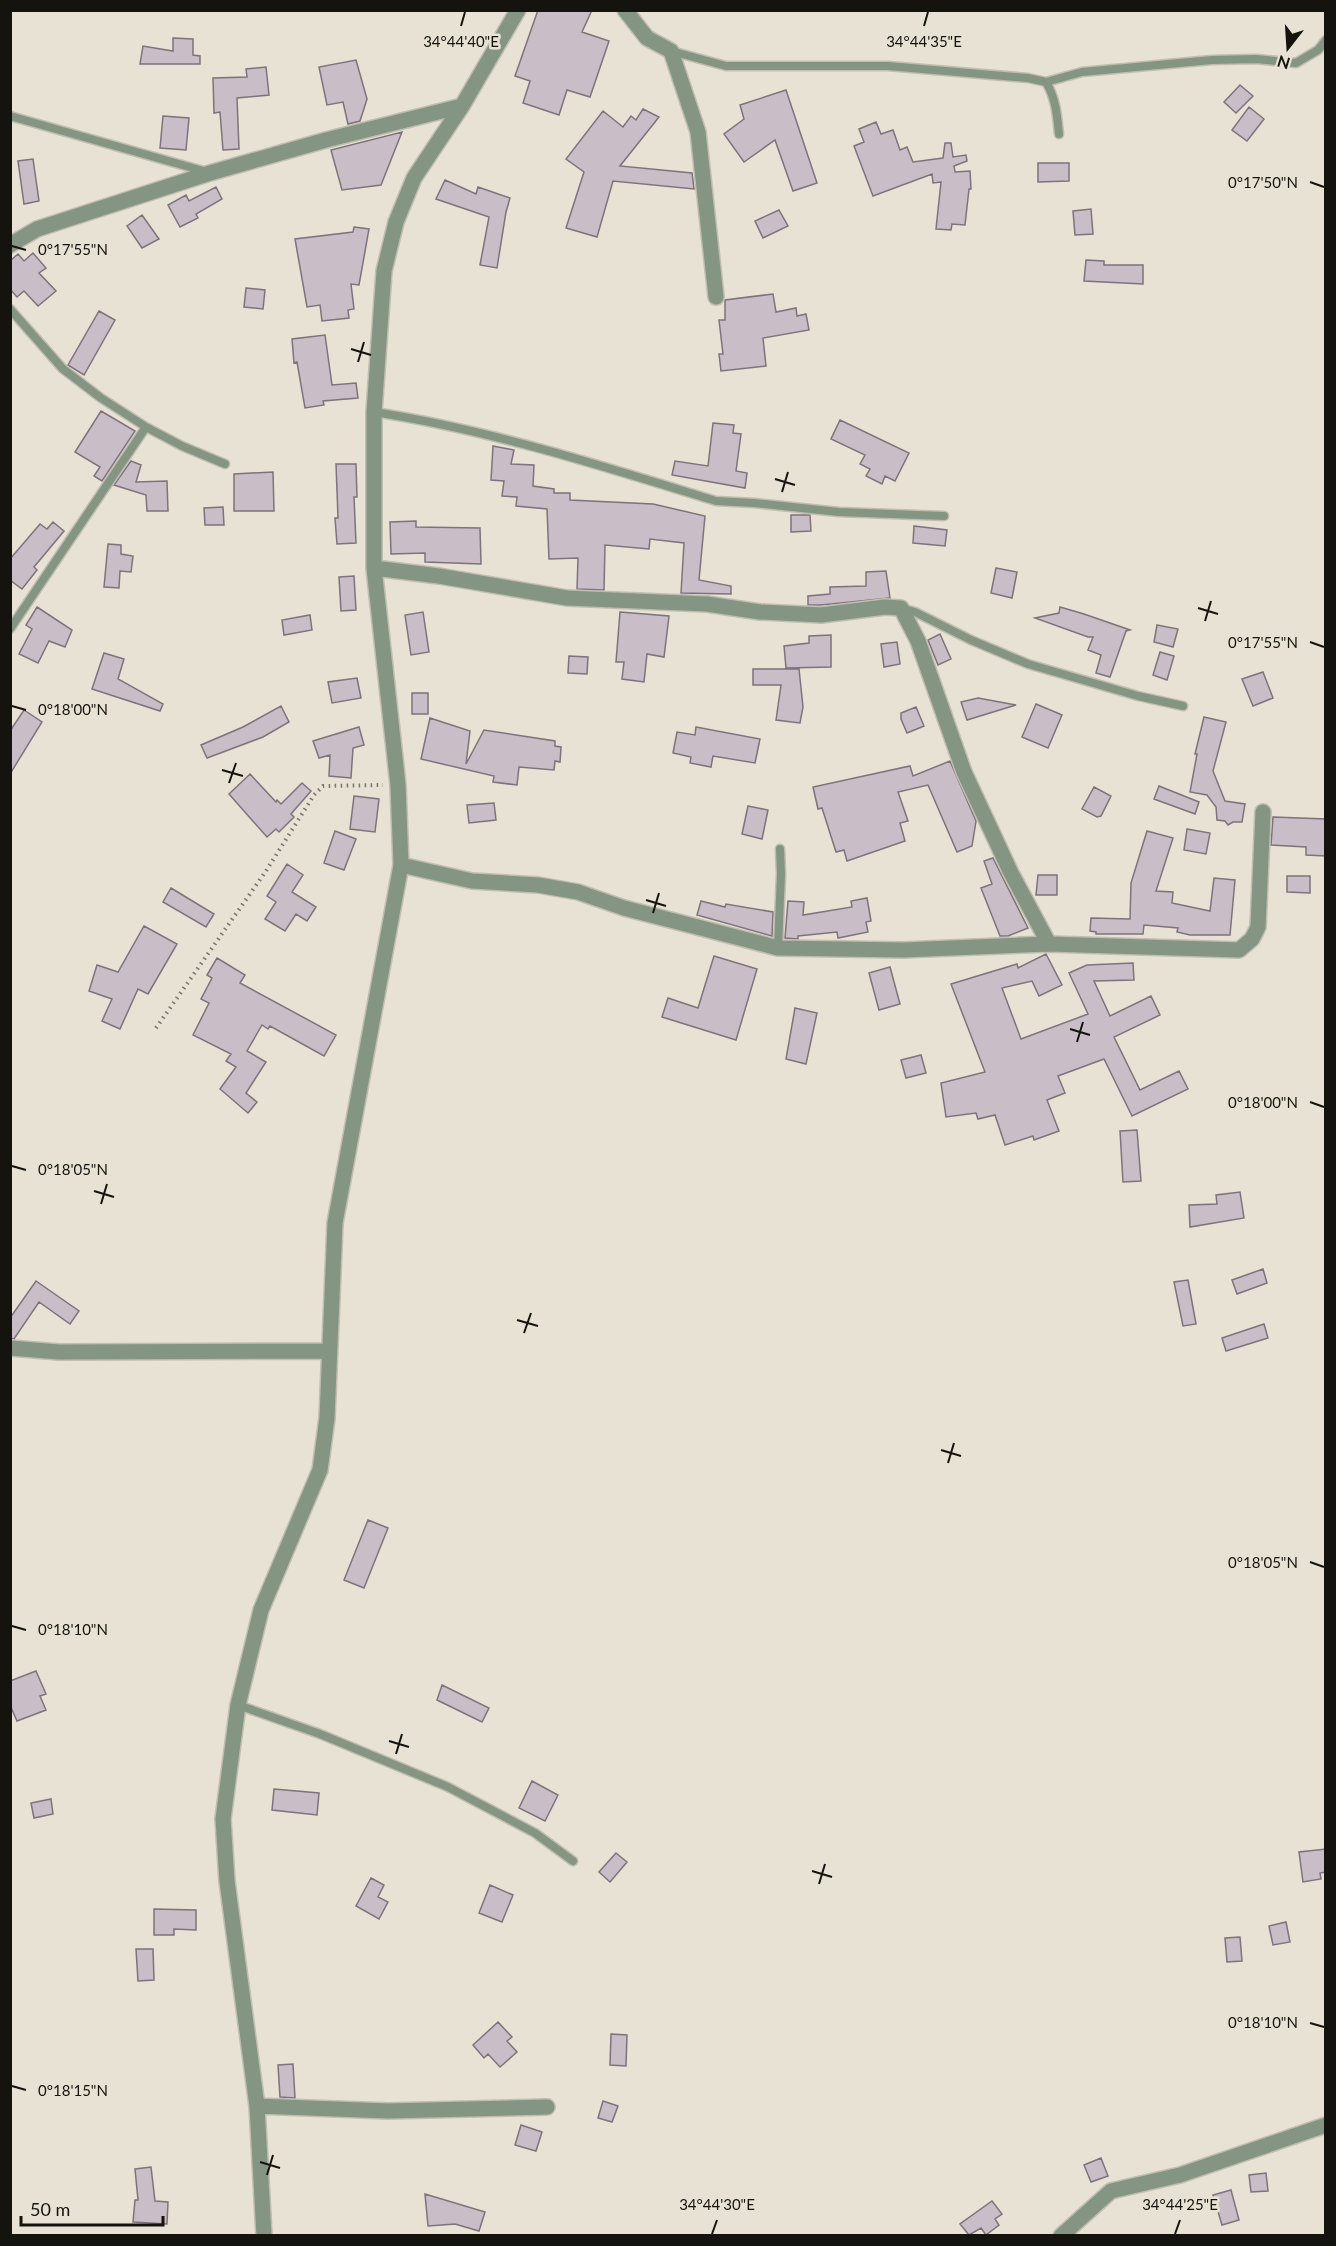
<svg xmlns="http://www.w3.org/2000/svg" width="1336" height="2246" font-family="Lato,sans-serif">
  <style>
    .building { fill: #c9bdc7; stroke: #7e737c; stroke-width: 1.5 }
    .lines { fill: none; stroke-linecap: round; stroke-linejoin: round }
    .service-casing { stroke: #c1bdb0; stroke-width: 11 }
    .minor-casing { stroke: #c1bdb0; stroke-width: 18 }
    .path { stroke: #77746b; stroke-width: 4; stroke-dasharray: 1.5 4.5; stroke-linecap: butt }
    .service { stroke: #849583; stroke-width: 8 }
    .minor { stroke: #849583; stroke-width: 15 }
    .ticks { fill: none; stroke: #14130e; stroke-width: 2 }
    .ticks-label { font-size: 15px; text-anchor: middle; fill: #14130e; stroke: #e7e2d4; stroke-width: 5; stroke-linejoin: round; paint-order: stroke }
  </style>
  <rect width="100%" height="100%" fill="#e7e2d4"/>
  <path class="building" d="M538,10H592L582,32L609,41L590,97L567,90L559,115L523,103L530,81L515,76Z
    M173,38L193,39V55L200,56V64H140L143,46L173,51Z
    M356,60L367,99L360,121L348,124L343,102L327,105L319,67Z
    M266,67L269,95L237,98L239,149L223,150L220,112L214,113L213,78L247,77L246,69Z
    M1240,85L1253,96L1236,113L1224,102Z
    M786,90L817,183L793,191L775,140L744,162L724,134L744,119L740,105Z
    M1249,107L1264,119L1247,141L1232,130Z
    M643,109L659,117L620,166L692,173L694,189L613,181L597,237L566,228L584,172L566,159L603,111L623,127L631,116L636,120Z
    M163,116L189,118L186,150L160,148Z
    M876,122L881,134L893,130L900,150L907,147L913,162L943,158L945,143H951L953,157L966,155L967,161L954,166L955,172L970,171L971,189H969L965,225L952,224L951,230L936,229L941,182L933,183L932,174L873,196L854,146L864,142L859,129Z
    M402,132L381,185L342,190L331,150Z
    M33,159L39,201L24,204L18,161Z
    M1038,163H1069V181L1038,182Z
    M445,180L476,194L478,187L510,198L506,212L497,268L480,265L489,217L436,199Z
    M216,187L222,199L196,214L198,218L180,227L168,205L186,195L189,201Z
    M1091,209L1093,234L1075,235L1073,211Z
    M779,210L788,226L763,238L755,221Z
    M142,215L159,239L142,248L127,226Z
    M354,227L369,229L359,285L351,284L354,309L348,310L349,318L322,321L320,305L307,307L295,239L353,232Z
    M33,253L46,268L39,273L56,291L38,306L24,291L17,297L10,289V261L18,254L24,261Z
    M1086,260L1104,261V265H1143V284L1084,281Z
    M246,288L265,290L263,309L244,307Z
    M773,294L776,312L796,308L797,316L806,314L809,330L763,338L766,366L721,371L719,354H723L719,320H725V300Z
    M99,311L115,320L84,375L68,365Z
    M325,335L332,385L356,383L358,398L323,401L324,405L305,408L297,362L294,363L292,339Z
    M101,411L135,431L102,481L94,476L100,467L75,452Z
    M840,420L909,453L895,481L885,476L882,484L866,476L870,469L860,464L865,455L831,439Z
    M713,423L734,425L733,433L741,434L736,471L747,473L745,488L672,475L675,461L708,466Z
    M493,446L514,450L511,464L534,465L533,486L554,489V493H570V500L653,504L705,516L699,580L731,586V594L681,593L684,543L650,539L649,549L605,545L604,590L577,589L578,558L549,559L547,509L516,506L517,497L502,496L504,481L491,480Z
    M131,461L141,465L136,482L167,481L168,511H147L146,495L114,485Z
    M336,464H356L357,497H354L356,543L337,544L335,518H338Z
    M273,472L274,511H234V474Z
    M223,507L224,525H205L204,508Z
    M791,515H810L811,531L791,532Z
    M416,521V527L480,528L481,564L425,562V553L391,554L390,522Z
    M53,522L64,531L34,567L37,570L22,589L10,580V559L40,524L47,529Z
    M914,526L947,530L945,546L913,543Z
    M108,544L121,545V554L133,556L131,572L120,571L119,588L104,587Z
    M996,568L1017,572L1012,598L991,593Z
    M886,571L890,598L821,605H808V596L830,594V587L866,586V572Z
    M354,576L356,610L341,611L339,577Z
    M37,607L72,630L65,647L49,641L38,663L19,654L32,629L26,625Z
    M1060,607L1084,614L1130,630L1126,631L1110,677L1096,673L1101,655L1088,650L1093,637H1088L1035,618L1059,613Z
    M423,612L429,652L411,655L405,615Z
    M620,612L669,616L664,657L647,654L644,682L622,679L624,662H616Z
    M310,615L312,630L284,635L282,620Z
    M1157,625L1178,629L1173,647L1154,642Z
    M940,634L951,659L938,665L928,640Z
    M831,635V667L786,668L784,646L809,643V636Z
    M897,642L900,664L884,667L881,644Z
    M1160,652L1174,656L1167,680L1153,675Z
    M104,653L124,659L118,679L163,704L160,711L92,689Z
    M569,656L588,657L587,674L568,673Z
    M753,669H799L803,707L800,723L776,720L781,685H753Z
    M1263,672L1273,698L1253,706L1242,679Z
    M357,678L361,698L332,703L328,682Z
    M412,693H428V714H412Z
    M978,698L1016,705L967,720L961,702Z
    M1036,704L1062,715L1048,748L1022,737Z
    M281,706L289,722L263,737L207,758L201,745L243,727Z
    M916,707L924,726L907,733L901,719V713Z
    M24,710L42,722L10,774V731Z
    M1204,717L1226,722L1213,771L1225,801L1245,804L1242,822H1233L1228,825L1225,821L1217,820L1216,807L1207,795L1190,792L1197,754H1195Z
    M430,718L470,731L466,764L484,730L555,741V746L561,747L560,762L555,761L554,770L519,767L517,785L493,782L494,776L421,759Z
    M359,727L364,745L353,748L351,778L329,776L330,755L319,758L313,741Z
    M696,727L760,739L755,763L713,756L711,767L690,763L691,757L673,753L677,732L695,735Z
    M950,761L976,821L972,846L957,852L928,785L898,792L908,821L900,823L905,841L847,861L844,850L836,852L822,808L818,809L813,787L910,766L913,776Z
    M250,774L276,802L277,800L281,804L302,783L311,791L291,814L294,817L279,832L276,829L267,837L229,794Z
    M1159,786L1199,802L1195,814L1154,799Z
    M1094,787L1111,796L1101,816L1097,817L1082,809Z
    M354,796L379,799L375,832L350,829Z
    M494,803L496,820L469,823L467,805Z
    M748,806L768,810L762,839L742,834Z
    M1273,817L1326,819V856L1306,855V847L1271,845Z
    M1187,829L1210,833L1206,854L1184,850Z
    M335,831L356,839L344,870L324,863Z
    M1147,831L1173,838L1156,891L1173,892L1172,903L1210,911L1214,878L1235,880L1230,935H1190L1177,932L1178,928L1144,925L1143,934H1096V932L1090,931L1091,918L1130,919L1131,883Z
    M993,858L1028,928L1008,936H1000L981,888L992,884L984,861Z
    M287,864L303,875L292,892L316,907L307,921L296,914L285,931L265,919L276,902L267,896Z
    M1038,875H1057V895H1036Z
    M1287,876H1310V893L1287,892Z
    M171,888L214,914L206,927L163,902Z
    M867,898L871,921L866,922L868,932L838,938L837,932L798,936V939L785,938L788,901L804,902L803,915L852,907L851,901Z
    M701,901L725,907L726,904L773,912L772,936L697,915Z
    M144,926L177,944L148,994L138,989L120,1029L102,1021L112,999L89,991L97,965L118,972Z
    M1046,954L1062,985L1039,996L1032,981L1002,988L1021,1039L1088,1014L1069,973L1087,965L1133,963L1134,980L1094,981L1110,1016L1151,996L1160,1015L1114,1037L1140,1090L1179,1071L1188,1089L1132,1116L1104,1059L1058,1076L1065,1093L1047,1100L1059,1131L1034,1140L1033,1136L1005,1145L995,1115L978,1119L976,1113L946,1117L941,1083L985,1072L951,984L1017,964L1018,968Z
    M714,956L757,969L736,1040L662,1017L668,998L698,1008Z
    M217,958L245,975L240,983L336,1035L324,1056L270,1026L268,1029L262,1025L247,1051L266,1062L246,1093L257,1102L248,1113L220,1089L236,1067L226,1061L231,1054L193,1035L209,1003L201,999L212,978L207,975Z
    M890,967L900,1004L879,1010L869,973Z
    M795,1008L817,1013L806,1064L786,1059Z
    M921,1055L926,1073L906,1078L901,1060Z
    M1137,1130L1141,1181L1123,1182L1120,1131Z
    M1240,1192L1244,1218L1190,1227L1189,1205L1217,1204L1216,1195Z
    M1263,1269L1267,1283L1237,1294L1232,1280Z
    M1188,1280L1196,1324L1183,1326L1174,1282Z
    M36,1281L79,1311L70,1324L39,1302L14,1339L10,1338V1318Z
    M1264,1324L1268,1338L1226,1351L1222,1338Z
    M368,1520L388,1528L364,1588L344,1580Z
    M36,1671L46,1694L40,1696L46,1710L17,1721L10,1705V1681Z
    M442,1685L489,1708L482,1722L437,1700Z
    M532,1781L558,1795L545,1821L519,1808Z
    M274,1789L319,1793L317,1815L272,1810Z
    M51,1799L53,1814L34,1818L31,1803Z
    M1326,1849V1872L1320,1873L1321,1879L1303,1882L1299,1852Z
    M616,1853L627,1862L610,1882L599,1872Z
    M371,1878L384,1885L378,1897L388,1902L379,1919L356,1906Z
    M490,1885L513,1895L502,1922L479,1913Z
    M154,1909L196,1910V1930L174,1929V1935H154Z
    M1286,1922L1290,1942L1273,1945L1269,1926Z
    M1240,1937L1242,1961L1227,1962L1225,1938Z
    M136,1949H153L154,1980L138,1981Z
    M498,2022L512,2037L507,2041L517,2052L500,2067L488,2054L484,2058L473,2045Z
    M611,2034L627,2035L626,2066L610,2065Z
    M293,2064L295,2098L280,2097L278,2065Z
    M603,2101L618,2106L612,2122L598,2118Z
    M521,2125L542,2132L536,2151L515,2145Z
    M1101,2158L1108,2176L1091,2182L1084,2165Z
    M151,2167L155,2201L168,2202L167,2224L133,2222L135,2200H138L135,2169Z
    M1266,2173L1268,2191L1251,2192L1249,2175Z
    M1231,2190L1239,2220L1222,2225L1213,2195Z
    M425,2194L485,2212L479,2231L455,2224L428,2226Z
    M992,2201L1002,2214L995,2219L999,2225L986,2235L981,2228L969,2235L960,2224Z"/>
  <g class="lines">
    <g class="service-casing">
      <path id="service" d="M671,51L726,66H888L1028,78L1046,82C1056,99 1057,115 1059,134
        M1046,82L1082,72L1212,60L1256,59L1296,63L1318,50L1326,40
        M10,116L207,172
        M10,309L63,369L101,398L146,427L182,446L225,464
        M374,412C490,430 603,466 716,501L754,503L839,512L944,516
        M901,608L915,612L971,640L1028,664L1138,696L1183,706
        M10,629L146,427
        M778,948L781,874L780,849
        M238,1705L320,1734L448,1787L535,1833L573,1861"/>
    </g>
    <g class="minor-casing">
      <path id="minor" d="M625,10L647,38L671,51L698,132L716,297
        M10,245L37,229L210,173L326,140L462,106
        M374,568L439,576L567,598L707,604L760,612L821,615L885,607L901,608L918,641L964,772L1011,873L1049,944
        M401,865L472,881L538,885L578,892L624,908L778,948L903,950L1049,944L1239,950L1252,939L1258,927L1263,812
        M10,1348L59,1352L329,1351
        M257,2106L388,2111L547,2107
        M264,2236L257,2106L227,1881L223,1819L238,1705L261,1610L320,1470L327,1418L335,1223L401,865L398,785L374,568V412L384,271L396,222L414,178L462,106L518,10
        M1061,2236L1111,2191L1180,2175L1326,2125"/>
    </g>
    <path class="path" d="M156,1028L266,871L314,795L323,786L383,785"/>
    <use href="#service" class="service"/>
    <use href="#minor" class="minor"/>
  </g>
  <path class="ticks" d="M461,26L465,12M924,26L928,12M1310,182L1324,187M12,246L26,250M351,349L371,355M358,362L364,342M775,479L795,485M782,492L788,472M1198,608L1218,614M1205,621L1211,601M1310,642L1324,647M12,706L26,710M222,770L243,776M229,783L236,763M646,900L666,906M653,913L659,893M1070,1029L1090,1035M1077,1042L1083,1022M1310,1102L1324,1107M12,1166L26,1170M94,1191L114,1197M101,1204L107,1184M517,1320L538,1326M524,1333L531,1313M941,1450L961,1456M948,1463L954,1443M1310,1562L1324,1567M12,1626L26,1630M389,1741L409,1747M396,1754L402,1734M812,1871L832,1877M819,1884L825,1864M1310,2023L1324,2027M12,2086L26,2090M260,2162L280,2168M267,2175L273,2155M712,2234L717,2220M1175,2234L1180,2220"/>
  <g class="ticks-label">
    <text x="461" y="47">34°44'40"E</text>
    <text x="924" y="47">34°44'35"E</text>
    <text x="1263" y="188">0°17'50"N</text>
    <text x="73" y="255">0°17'55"N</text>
    <text x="1263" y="648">0°17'55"N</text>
    <text x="73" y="715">0°18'00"N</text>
    <text x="1263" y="1108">0°18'00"N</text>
    <text x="73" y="1175">0°18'05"N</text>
    <text x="1263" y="1568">0°18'05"N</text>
    <text x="73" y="1635">0°18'10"N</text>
    <text x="1263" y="2028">0°18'10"N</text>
    <text x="73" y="2096">0°18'15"N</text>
    <text x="717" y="2210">34°44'30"E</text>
    <text x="1180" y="2210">34°44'25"E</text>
  </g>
  <rect width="1336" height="2246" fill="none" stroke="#14130e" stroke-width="24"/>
  <g transform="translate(1288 48) rotate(197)" stroke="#e7e2d4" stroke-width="4.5" paint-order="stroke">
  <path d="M0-4.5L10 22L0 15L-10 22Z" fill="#14130e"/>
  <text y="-9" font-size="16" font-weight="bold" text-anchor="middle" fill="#14130e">N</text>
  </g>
  <path d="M21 2216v9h142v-9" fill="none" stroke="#14130e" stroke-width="3"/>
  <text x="30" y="2216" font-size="18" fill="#14130e" stroke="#e7e2d4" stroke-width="4.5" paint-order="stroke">50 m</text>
</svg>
